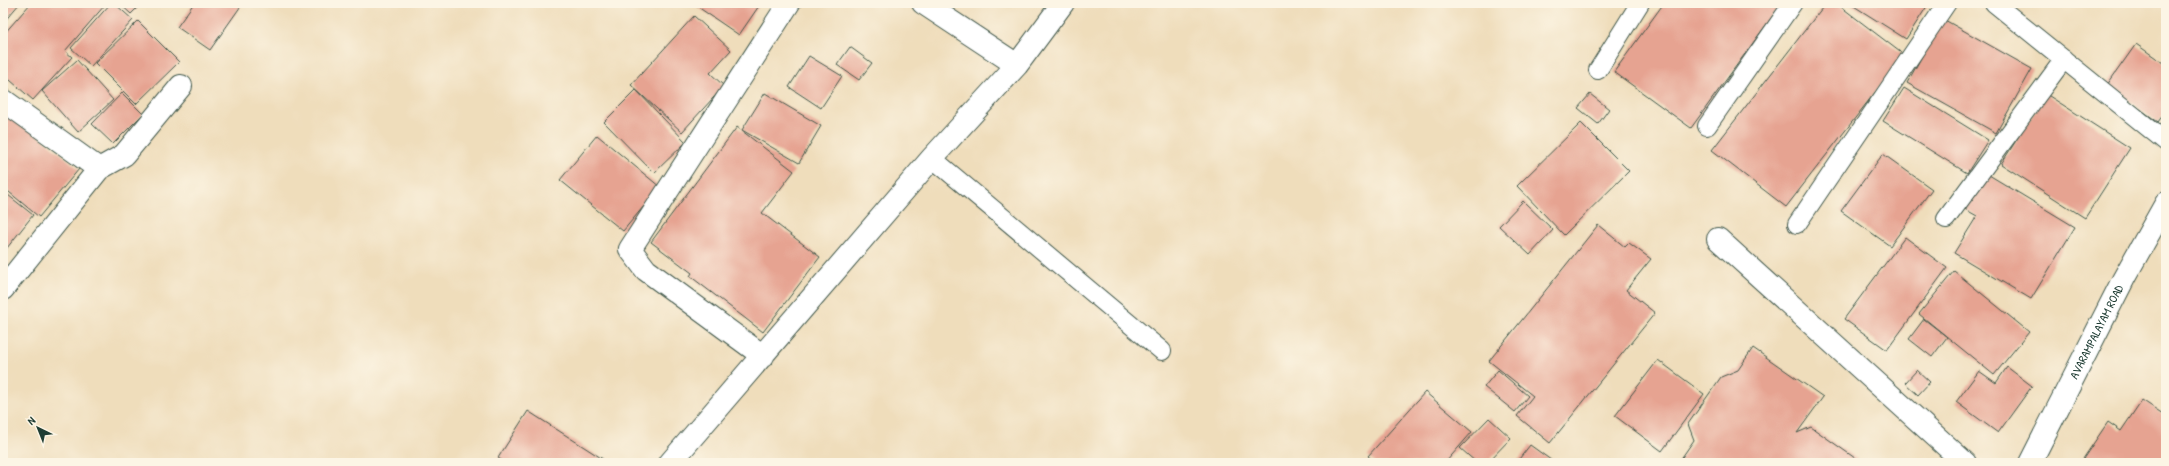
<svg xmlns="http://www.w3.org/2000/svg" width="2169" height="466" font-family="'Patrick Hand',sans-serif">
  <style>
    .building { fill: #e6a391 }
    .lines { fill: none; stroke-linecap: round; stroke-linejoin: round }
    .lane-casing { stroke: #3e5548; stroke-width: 20 }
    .street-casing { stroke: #3e5548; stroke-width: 24 }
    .secondary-casing { stroke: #3e5548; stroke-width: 24 }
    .lane { stroke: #fff; stroke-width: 18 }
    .street { stroke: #fff; stroke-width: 22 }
    .secondary { stroke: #fff; stroke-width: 22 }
    .labels { text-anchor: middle; stroke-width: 3; stroke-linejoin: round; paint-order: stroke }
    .street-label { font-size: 12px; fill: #1f3d34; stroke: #fcf5e5 }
  </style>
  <rect width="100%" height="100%" fill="#fcf5e5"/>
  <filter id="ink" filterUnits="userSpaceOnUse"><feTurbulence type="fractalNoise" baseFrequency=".025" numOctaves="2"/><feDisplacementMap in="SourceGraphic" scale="8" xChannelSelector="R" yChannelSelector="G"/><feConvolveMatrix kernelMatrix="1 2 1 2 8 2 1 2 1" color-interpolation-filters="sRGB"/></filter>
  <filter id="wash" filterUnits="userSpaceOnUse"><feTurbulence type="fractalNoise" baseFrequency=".012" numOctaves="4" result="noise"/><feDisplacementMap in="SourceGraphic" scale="16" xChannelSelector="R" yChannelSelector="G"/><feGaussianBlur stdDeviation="0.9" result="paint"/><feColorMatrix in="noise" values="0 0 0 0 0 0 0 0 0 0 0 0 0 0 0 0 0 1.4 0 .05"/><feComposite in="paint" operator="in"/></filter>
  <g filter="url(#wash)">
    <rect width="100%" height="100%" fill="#efddbb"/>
    <g id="blocks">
      <path class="building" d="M3,3H20L3,23Z
        M31,3H102L105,5L65,51L72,57L33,100L3,74V35Z
        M111,3H114L133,20L91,66L71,48Z
        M119,3H142L131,14Z
        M194,3H243L210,50L177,27Z
        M692,3H761L739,35Z
        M1664,3H1782L1691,128L1614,72Z
        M1826,3H1836L1904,55L1786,207L1712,150Z
        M1849,3H1929L1906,39Z
        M694,16L731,50L710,73L724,86L682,132L631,85Z
        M1943,19L2032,69L1996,133L1907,83Z
        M138,21L179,62L136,104L95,63Z
        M2136,44L2166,65V111L2158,122L2107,85Z
        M850,47L872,63L859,80L837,65Z
        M809,56L842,76L821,108L789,87Z
        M77,60L113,100L78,132L42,91Z
        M1904,88L1988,140L1967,173L1883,121Z
        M636,90L686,142L654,173L604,122Z
        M122,93L143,114L113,144L92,124Z
        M765,93L821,126L799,163L742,130Z
        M1590,94L1609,109L1598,124L1578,108Z
        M2046,94L2130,148L2085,218L2001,164Z
        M6,108L79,169L39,217L3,187V112Z
        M1581,123L1629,171L1564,235L1517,186Z
        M737,127L794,171L762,213L820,257L763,332L690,276L692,273L651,242Z
        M597,135L660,187L623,231L560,180Z
        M1883,154L1932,189L1890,246L1841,211Z
        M1984,172L2075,227L2031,299L1954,253L1977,216L1963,208Z
        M3,191L33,215L3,253Z
        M1523,201L1553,230L1530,255L1499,226Z
        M1598,225L1625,247L1629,243L1651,259L1626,290L1655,313L1550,443L1517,416L1533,396L1489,361Z
        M1905,237L1947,268L1887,350L1844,319Z
        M1954,271L2029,332L1994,375L1919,314Z
        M1924,319L1947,337L1932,357L1909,339Z
        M1753,348L1823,397L1797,433L1811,427L1862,463H1678L1694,440L1688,424L1721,377L1738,370Z
        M1658,360L1704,394L1662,451L1615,416Z
        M2007,367L2032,386L1998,433L1956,402L1979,371L1996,383Z
        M1498,370L1528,396L1515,412L1484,387Z
        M1917,370L1930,382L1918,395L1905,383Z
        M1425,392L1472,432L1445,463H1376L1368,456Z
        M2142,400L2166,416V463H2088L2083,459L2108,422L2121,431Z
        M528,411L609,463H506L498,458Z
        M1489,418L1511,438L1487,463H1477L1460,448Z
        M1530,445L1555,463H1516Z"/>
    </g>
  </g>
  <g filter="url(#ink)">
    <use href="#blocks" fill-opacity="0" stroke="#3e5548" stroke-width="1"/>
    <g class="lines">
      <g class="lane-casing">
        <path id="lane" d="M1994,3L2166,142
          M1598,70L1640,3
          M1707,126L1793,3
          M932,158L1162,351
          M1946,219L2064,59
          M1797,224L1947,3"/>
      </g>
      <g class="street-casing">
        <path id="street" d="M923,3L1017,65
          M3,100L99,169
          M1718,239L1965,463
          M3,289L99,169L124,155L181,86
          M763,356L646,270L630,249L789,3
          M670,463L932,158L1017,65L1063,3"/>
      </g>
      <g class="secondary-casing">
        <g id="secondary">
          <path id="s1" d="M2030,463L2124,278L2166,203"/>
        </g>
      </g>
      <use href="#lane" class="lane"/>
      <use href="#street" class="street"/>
      <use href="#secondary" class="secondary"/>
    </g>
  </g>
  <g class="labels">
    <g class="street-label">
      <text dy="4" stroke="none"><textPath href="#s1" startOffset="147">AVARAMPALAYAM ROAD</textPath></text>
    </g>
  </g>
  <rect width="2169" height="466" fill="none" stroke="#fcf5e5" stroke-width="16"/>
  <g transform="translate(38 428) rotate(317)" stroke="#fcf5e5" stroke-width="3" paint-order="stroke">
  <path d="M0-3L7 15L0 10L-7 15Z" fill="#1f3d34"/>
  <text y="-6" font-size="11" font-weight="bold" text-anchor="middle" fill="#1f3d34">N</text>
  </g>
</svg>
